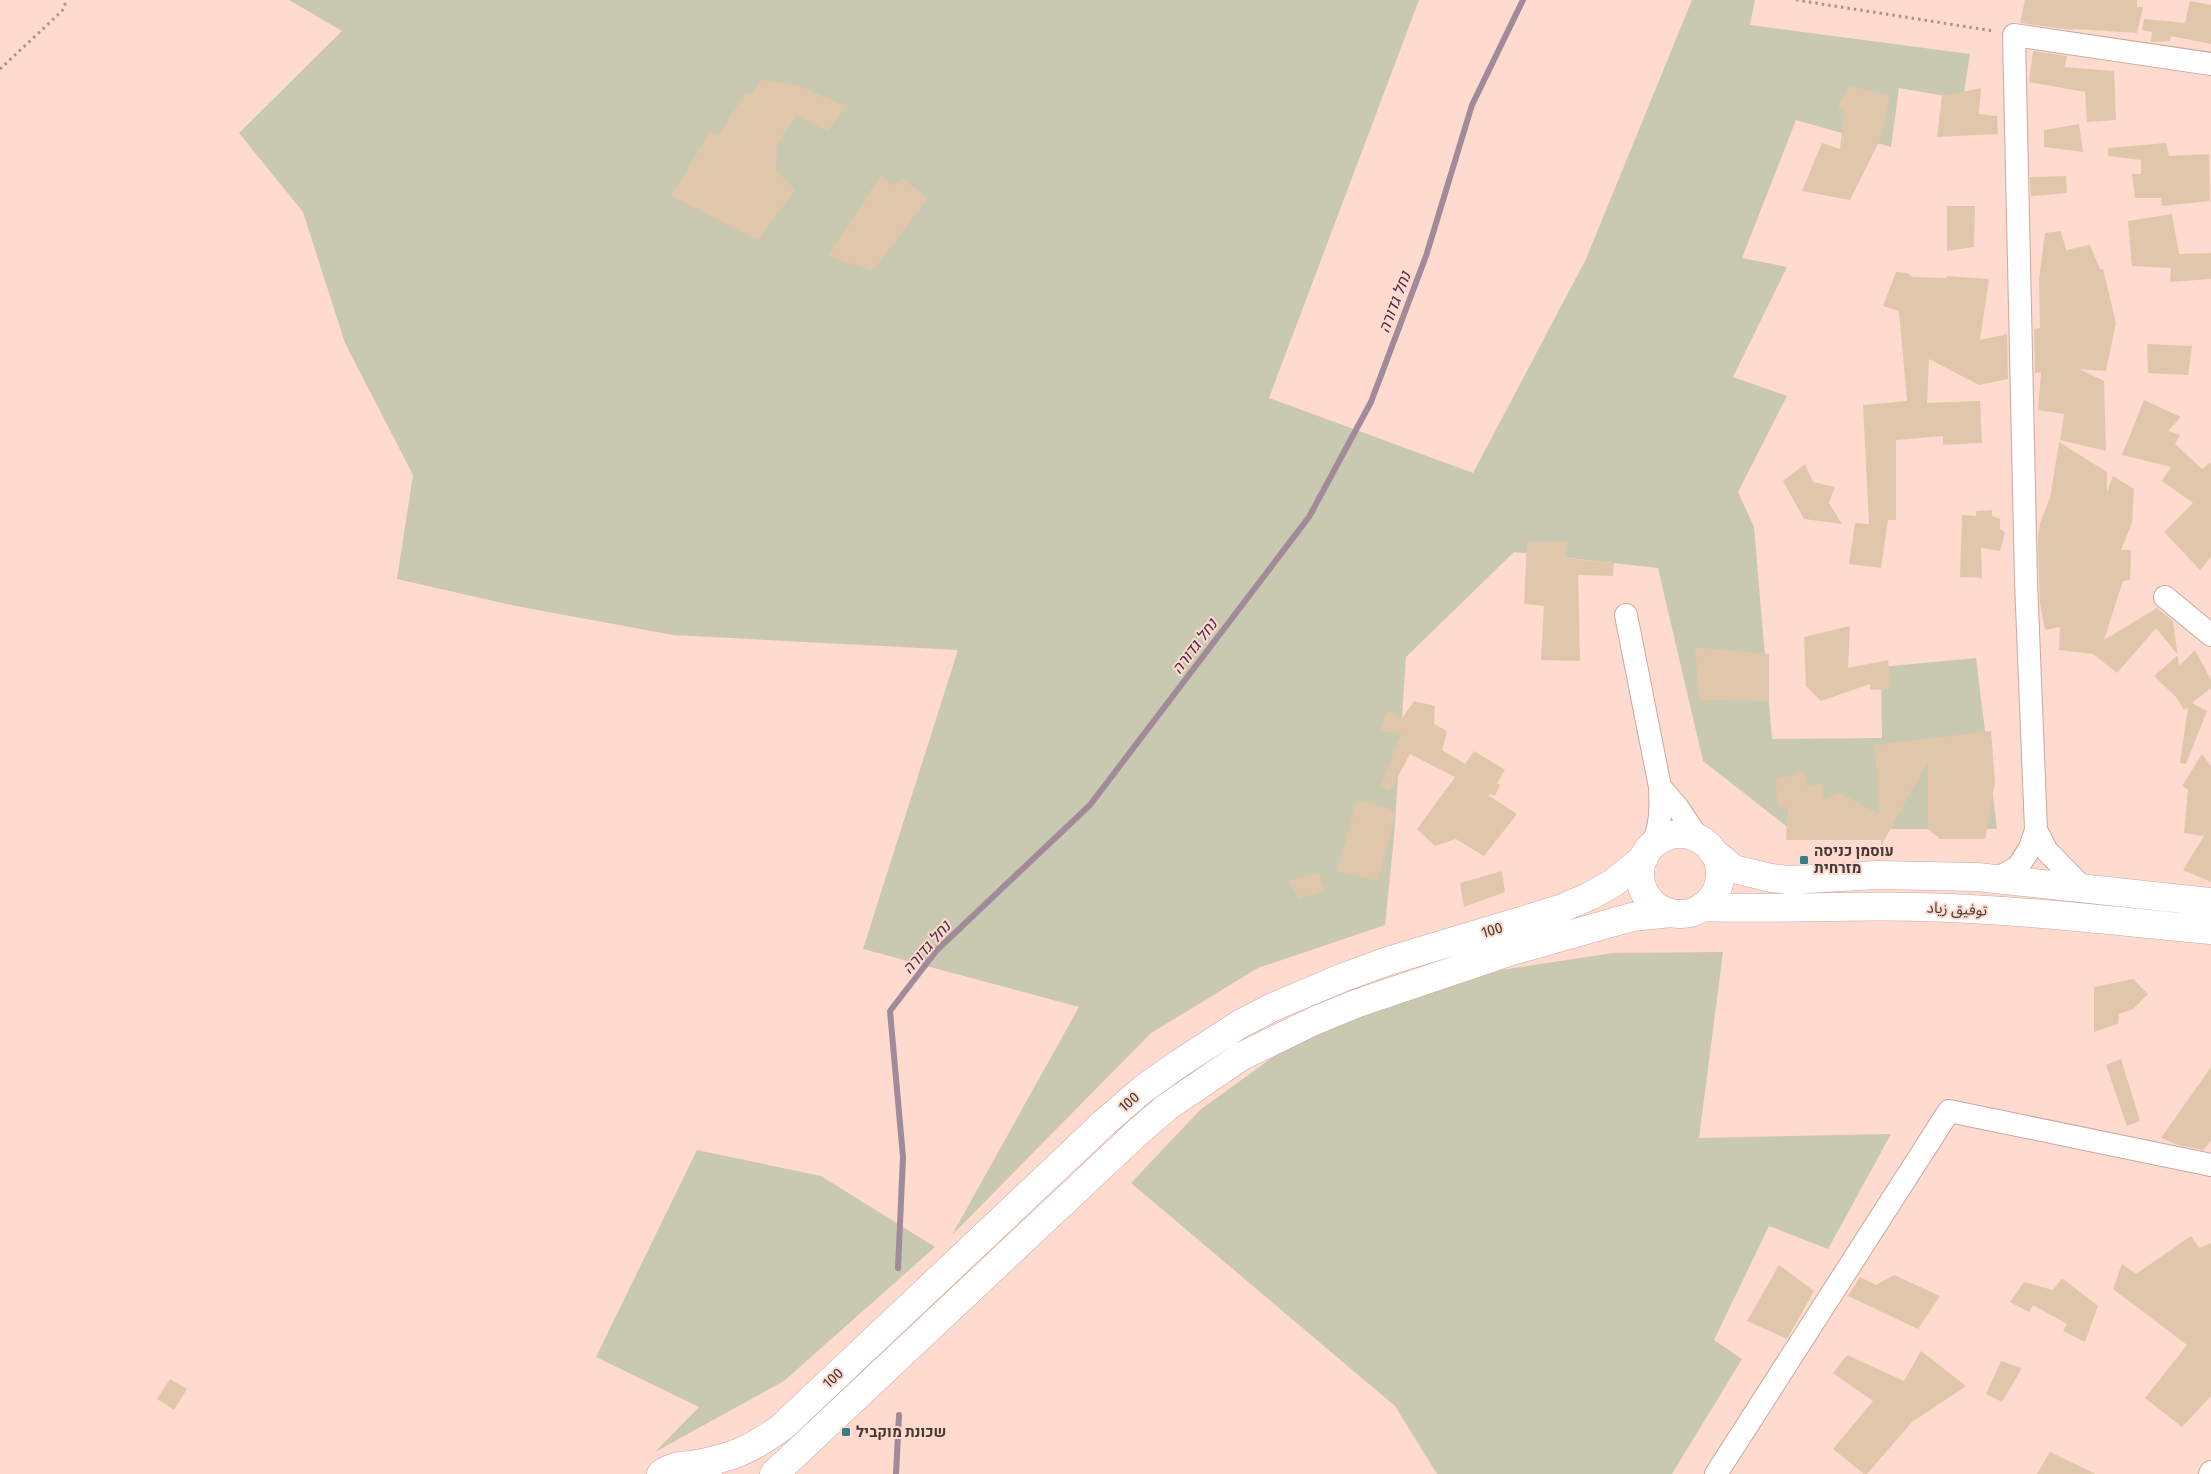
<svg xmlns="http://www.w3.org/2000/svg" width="2211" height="1474" font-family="'Fira Sans Condensed','Noto Sans Arabic',Heebo,sans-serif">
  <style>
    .green { fill: #c9c8b0 }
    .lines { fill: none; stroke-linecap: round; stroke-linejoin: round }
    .stream { stroke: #a18a9a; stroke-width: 6 }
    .building { fill: #e0c7ac }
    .street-casing { stroke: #caa89e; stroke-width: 24 }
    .secondary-casing { stroke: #caa89e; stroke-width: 29 }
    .path { stroke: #ad938b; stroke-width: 3; stroke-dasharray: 2.5 4; stroke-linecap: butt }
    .street { stroke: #fff; stroke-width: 22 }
    .secondary { stroke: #fff; stroke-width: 28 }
    .poi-dot { fill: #367e87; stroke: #fedacf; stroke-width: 2 }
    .labels { text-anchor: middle; stroke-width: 4; stroke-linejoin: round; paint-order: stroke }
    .poi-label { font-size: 15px; font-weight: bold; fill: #463834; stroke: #fedacf; text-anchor: start }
    .street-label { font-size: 15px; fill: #463834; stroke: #fedacf }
    .water-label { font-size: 16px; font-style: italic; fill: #4b274a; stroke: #fedacf }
  </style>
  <rect width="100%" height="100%" fill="#fedacf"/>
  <path class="green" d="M289,0H1419L1269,398L1473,473L1586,259L1692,0H1755L1750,25L1970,54L1963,99L1899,88L1891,147L1796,120L1742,258L1787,267L1733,377L1787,396L1738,492L1754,527L1772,739L1882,738L1881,667L1976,658L1997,829H1790L1703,761L1658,568L1514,552L1406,657L1394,838L1385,925L1258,968L1151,1033L952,1235L1079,1007L863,949L958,650L673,635L516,606L397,579L413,475L345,343L303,212L239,133L342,31Z
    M1723,952L1699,1138L1891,1134L1828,1249L1769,1226L1714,1340L1742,1359L1672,1474H1437L1395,1406L1131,1183L1200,1110L1299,1038L1409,984L1613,953Z
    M697,1150L821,1176L935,1247L784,1381L655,1452L699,1407L596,1357Z"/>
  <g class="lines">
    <path class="stream" d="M898,1268L903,1157L890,1011L937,950L1090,805L1309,517L1371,402L1426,256L1472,105L1523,0
      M896,1474L899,1415"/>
  </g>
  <path class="building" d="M2025,0H2137V7H2143L2137,33L2074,29L2073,30L2020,23Z
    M2190,1L2211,5V44L2171,36L2170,41L2151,42L2152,32L2142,30L2144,19L2185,23Z
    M2033,51L2067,56L2065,67L2114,71L2116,120L2087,122L2085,92L2029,82Z
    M761,79L800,86L846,106L828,131L796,115L777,146L776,169L795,190L758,240L671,196L710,132L718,136L746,92L751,95Z
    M1848,85L1890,96L1881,138L1850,200L1802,191L1822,143L1840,149L1844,111L1838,107Z
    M1981,88L1979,114L1997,116L1998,134L1937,137L1942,96Z
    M2079,124L2083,152L2044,147V130Z
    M2166,143L2169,156L2209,154L2210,201L2162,206L2161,198H2135L2132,174H2141V160L2108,156V148Z
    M880,176L893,185L903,179L928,198L873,271L828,256Z
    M2066,176L2067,193L2031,196L2030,177Z
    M1947,206H1975L1974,247L1947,251Z
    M2172,214L2179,254L2211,253V279L2170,282L2171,268L2132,266L2128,221Z
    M2061,231L2066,250L2090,245L2100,269H2103L2116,323L2106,371L2079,369L2104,381L2106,451L2060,440L2064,414L2038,410L2041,372L2035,373L2034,329L2040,328L2039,279L2045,233Z
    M1896,272L1907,273L1912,277L1947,278V276L1989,279L1980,340L2007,334L2008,379L1979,385L1929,359L1927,403L1980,401L1982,443L1943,445V436L1896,440V520H1888L1881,568L1849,564L1855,523L1869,524L1863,405L1907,401L1899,311L1883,306Z
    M2147,344L2192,346L2188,375L2148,373Z
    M2144,400L2181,417L2168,431L2180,435L2175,444L2202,469L2211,462V557L2200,570L2164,532L2193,503L2162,481L2171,467L2122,455Z
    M2059,442L2107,472V492L2113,476L2134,489L2132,523L2121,550H2131L2130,580L2123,581L2104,640L2157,608L2173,621L2179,666L2195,650L2211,680V688L2192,703L2207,711L2186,764L2180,763L2188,707L2184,710L2176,697L2154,676L2178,655L2156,628L2117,673L2093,654L2059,650L2060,627L2045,630L2040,604L2038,540L2040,523L2050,498Z
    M1805,464L1813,482L1835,487L1829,503L1842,524L1804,519L1783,481Z
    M1992,510V516L2000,519V529L2005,532L2000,551L1981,548L1982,578L1960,577L1962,515L1976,516V511Z
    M1567,541L1565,558L1614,563L1613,576L1578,575L1580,661L1541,660L1544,606L1524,604L1527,542Z
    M1850,626L1848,668L1888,660L1891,689L1870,690V684L1821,701L1806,686L1804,637Z
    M1695,647L1769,654V701L1699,700Z
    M1414,701L1435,706L1434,724L1447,731L1442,750L1465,764L1474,751L1505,770L1497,783L1500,785L1495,796L1490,794L1488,795L1517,814L1484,856L1456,839L1435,846L1417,829L1455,777L1410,754L1390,791L1381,786L1401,733L1380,731L1387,710L1402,718Z
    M1991,731L1995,782L1985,839H1940L1928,829V761L1881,846V840H1786L1788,808L1778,807L1775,780L1804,770L1807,787L1821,783L1824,799L1840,793L1879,814L1875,745Z
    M2202,754L2211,766V882L2183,870L2204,836L2184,833L2188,790L2182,786Z
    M1357,800L1396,811L1378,881L1337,871Z
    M1502,871L1505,892L1464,907L1460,883Z
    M1318,873L1326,890L1299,899L1289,881Z
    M2133,979L2148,994L2133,1009L2119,1014L2118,1024L2094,1032V987Z
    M2121,1059L2140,1121L2127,1126L2106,1065Z
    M2211,1067V1141L2203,1150L2178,1145L2161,1138Z
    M2191,1236L2199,1248L2211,1243V1396L2182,1427L2145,1398L2187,1345L2113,1289L2122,1264L2136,1274Z
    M1779,1265L1814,1291L1787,1339L1747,1321Z
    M1894,1275L1940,1296L1918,1329L1848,1296L1860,1277L1876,1285Z
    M2062,1278L2098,1306L2085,1342L2063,1331L2067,1324L2033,1305L2029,1312L2010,1302L2024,1282L2053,1290Z
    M1921,1351L1966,1386L1912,1422L1867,1474H1864L1833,1449L1873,1401L1833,1373L1847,1355L1904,1381Z
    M2001,1361L2022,1368L2002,1402L1986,1394Z
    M170,1379L187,1389L174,1410L157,1399Z
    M2050,1452L2096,1474H2037Z"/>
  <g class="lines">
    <g class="street-casing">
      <path id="street" d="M2165,597L2211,635
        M1626,615L1660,787C1661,809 1661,826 1652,846
        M1660,787L1678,808L1698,838
        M2036,830L2047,851L2082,887
        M1996,879L2018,867L2030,848L2036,830L2026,581L2014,35L2211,64
        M1716,1474L1949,1111L2211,1165
        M2210,1474L2211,1472"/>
    </g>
    <g class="secondary-casing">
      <path id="secondary" d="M1640 874a40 40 0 1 1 80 0a40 40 0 1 1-80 0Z
        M1712,851L1734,869L1771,878L1789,880L1877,875L1977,877L2211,902
        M1702,907C1773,910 1845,905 1917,907C2015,909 2113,921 2211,930
        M691,1465C731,1458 749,1451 782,1427L1105,1122L1143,1089L1180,1063L1240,1024L1273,1007L1344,977L1388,961L1560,909L1590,896L1613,883L1644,858
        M661,1474C674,1464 694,1462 708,1471
        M774,1474L1139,1131L1167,1107L1242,1056L1314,1021L1358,1003L1512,951L1632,917L1671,913"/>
    </g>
    <path class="path" d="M1796,0L1994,31
      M0,69L62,11L67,0"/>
    <use href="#street" class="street"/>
    <use href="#secondary" class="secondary"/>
  </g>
  <g class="poi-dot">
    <rect x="1799" y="855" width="10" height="10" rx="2.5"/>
    <rect x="841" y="1427" width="10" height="10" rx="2.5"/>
  </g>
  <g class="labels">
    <g class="poi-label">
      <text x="1814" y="856">עוסמן כניסה<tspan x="1814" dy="17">מזרחית</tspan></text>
      <text x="856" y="1437">שכונת מוקביל</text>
    </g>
    <g class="street-label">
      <text transform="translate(1957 909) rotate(3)" y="5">توفيق زياد</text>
      <text transform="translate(1492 930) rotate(-17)" y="5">100</text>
      <text transform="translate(1129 1102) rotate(-41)" y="5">100</text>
      <text transform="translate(833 1378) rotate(-43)" y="5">100</text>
    </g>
    <g class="water-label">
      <text transform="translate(1394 302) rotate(-69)" y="6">נחל גדורה</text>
      <text transform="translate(1194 646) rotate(-53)" y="6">נחל גדורה</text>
      <text transform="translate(926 947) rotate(-49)" y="6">נחל גדורה</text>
    </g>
  </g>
</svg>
